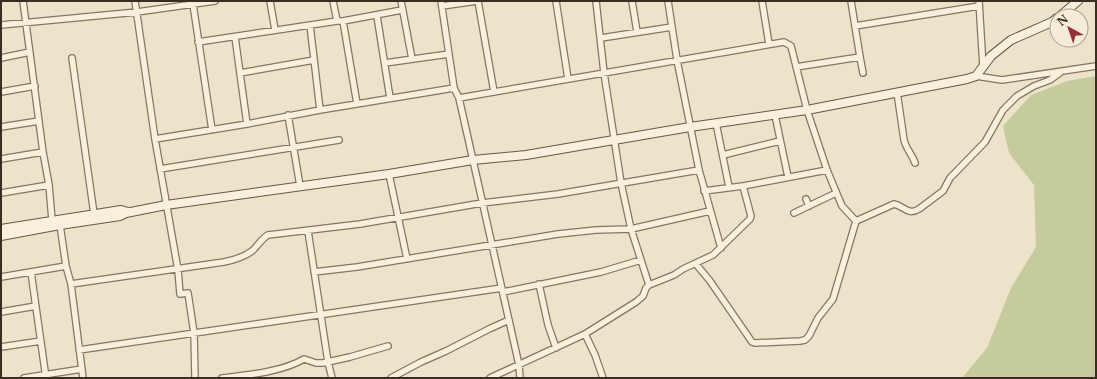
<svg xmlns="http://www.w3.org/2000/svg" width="1097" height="379" font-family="'Libre Baskerville',serif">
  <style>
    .green { fill: #c6cb9e }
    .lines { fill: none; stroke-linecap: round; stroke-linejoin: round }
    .street-casing { stroke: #88755f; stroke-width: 8 }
    .secondary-casing { stroke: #6a5642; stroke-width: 10 }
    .street { stroke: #f8efdd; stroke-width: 5.5 }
    .secondary { stroke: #f8efdd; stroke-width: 8 }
  </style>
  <rect width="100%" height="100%" fill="#ede2ca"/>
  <path class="green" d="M1096,76V378H962L987,348L1011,288L1036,247L1034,185L1009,153L1003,126L1031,95L1067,81Z"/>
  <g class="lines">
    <g class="street-casing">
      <path id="street" d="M23,1L43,152L49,185L52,220
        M135,1L155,139L178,270L180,294L188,293L194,333L195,378
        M270,1L275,30
        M333,1L337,21
        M401,1L412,59
        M441,1L454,88L459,98L519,365L520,378
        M478,1L494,92
        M556,1L568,79
        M596,1L604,73L621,183L631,229L649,285
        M632,1L637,32
        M668,1L677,60L699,170L721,248
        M762,1L769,44
        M979,1L983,67
        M193,4L212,130
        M442,6L477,1
        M377,16L390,98
        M343,21L357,104
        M1,25L137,12L215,1
        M310,25L320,110
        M855,26L979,6
        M235,37L247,124
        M601,38L672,27
        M198,42L337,21H343L402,10
        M860,57L863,73
        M1,58L30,52
        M72,58L94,214
        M385,63L449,54
        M796,67L860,57L851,1
        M240,73L314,60
        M976,76L1002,80L1096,66
        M1,92L35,86
        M897,92L904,140C906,149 912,154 915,163
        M459,98L784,42L791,46L807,110L827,170L842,206L856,221
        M288,115L300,186
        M775,115L788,177
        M716,123L729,187
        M1,127L39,121
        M155,139L247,124L320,110L454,88
        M723,155L780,141
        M1,159L43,152
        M160,169L339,140
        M389,174L407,259
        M704,191L743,186L827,170
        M1,193L49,185
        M806,199L809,206
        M794,213L836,193
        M60,225L66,266L71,284L83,378
        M308,231L328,362L332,378
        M696,264L710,281L752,342L755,343L800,341L805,340L809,336L818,318L833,299L856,221L894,204C904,206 908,216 919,209L943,191L950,178L985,142L1003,110L1017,96L1034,86L1050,80L1061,72
        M31,272L46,378
        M314,272L357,267L558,234L596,230L631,229L710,211
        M1,277L66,266
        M71,284L224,262C234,260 244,257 252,251C258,246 261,239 268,235L360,224L482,203L558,194L699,170
        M539,284L548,325L556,348
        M503,292L601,272L641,260
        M1,312L36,306
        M585,334L595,355L603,378
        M1,347L41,341
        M79,350L502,288
        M24,378L82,369
        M222,378C247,375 282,372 304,359L316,363H323L350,357L388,346
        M391,378L421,362L446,351L489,329L509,320
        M490,378L585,334L636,302L643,296L646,288L649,285L674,275L683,269L713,255L750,219L751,216L743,186"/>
    </g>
    <g class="secondary-casing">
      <path id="secondary" d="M1060,16L1078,1
        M126,213L166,205L389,174L473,160L526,155L690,127L807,110L967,79L976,76L991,56L1011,40L1052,22L1057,18
        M1,229L121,210L128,212
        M1,236L60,225L120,216L128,212"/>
    </g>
    <use href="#street" class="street"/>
    <use href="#secondary" class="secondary"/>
  </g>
  <rect width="1097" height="379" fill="none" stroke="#3a2d21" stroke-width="4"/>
  <g transform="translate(1069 28) rotate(320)"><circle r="19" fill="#f4ecd9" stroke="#aaa08f"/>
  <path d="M0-3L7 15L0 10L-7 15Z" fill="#943233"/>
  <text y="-6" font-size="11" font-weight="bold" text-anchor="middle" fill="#3a2d21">N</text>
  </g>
</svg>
